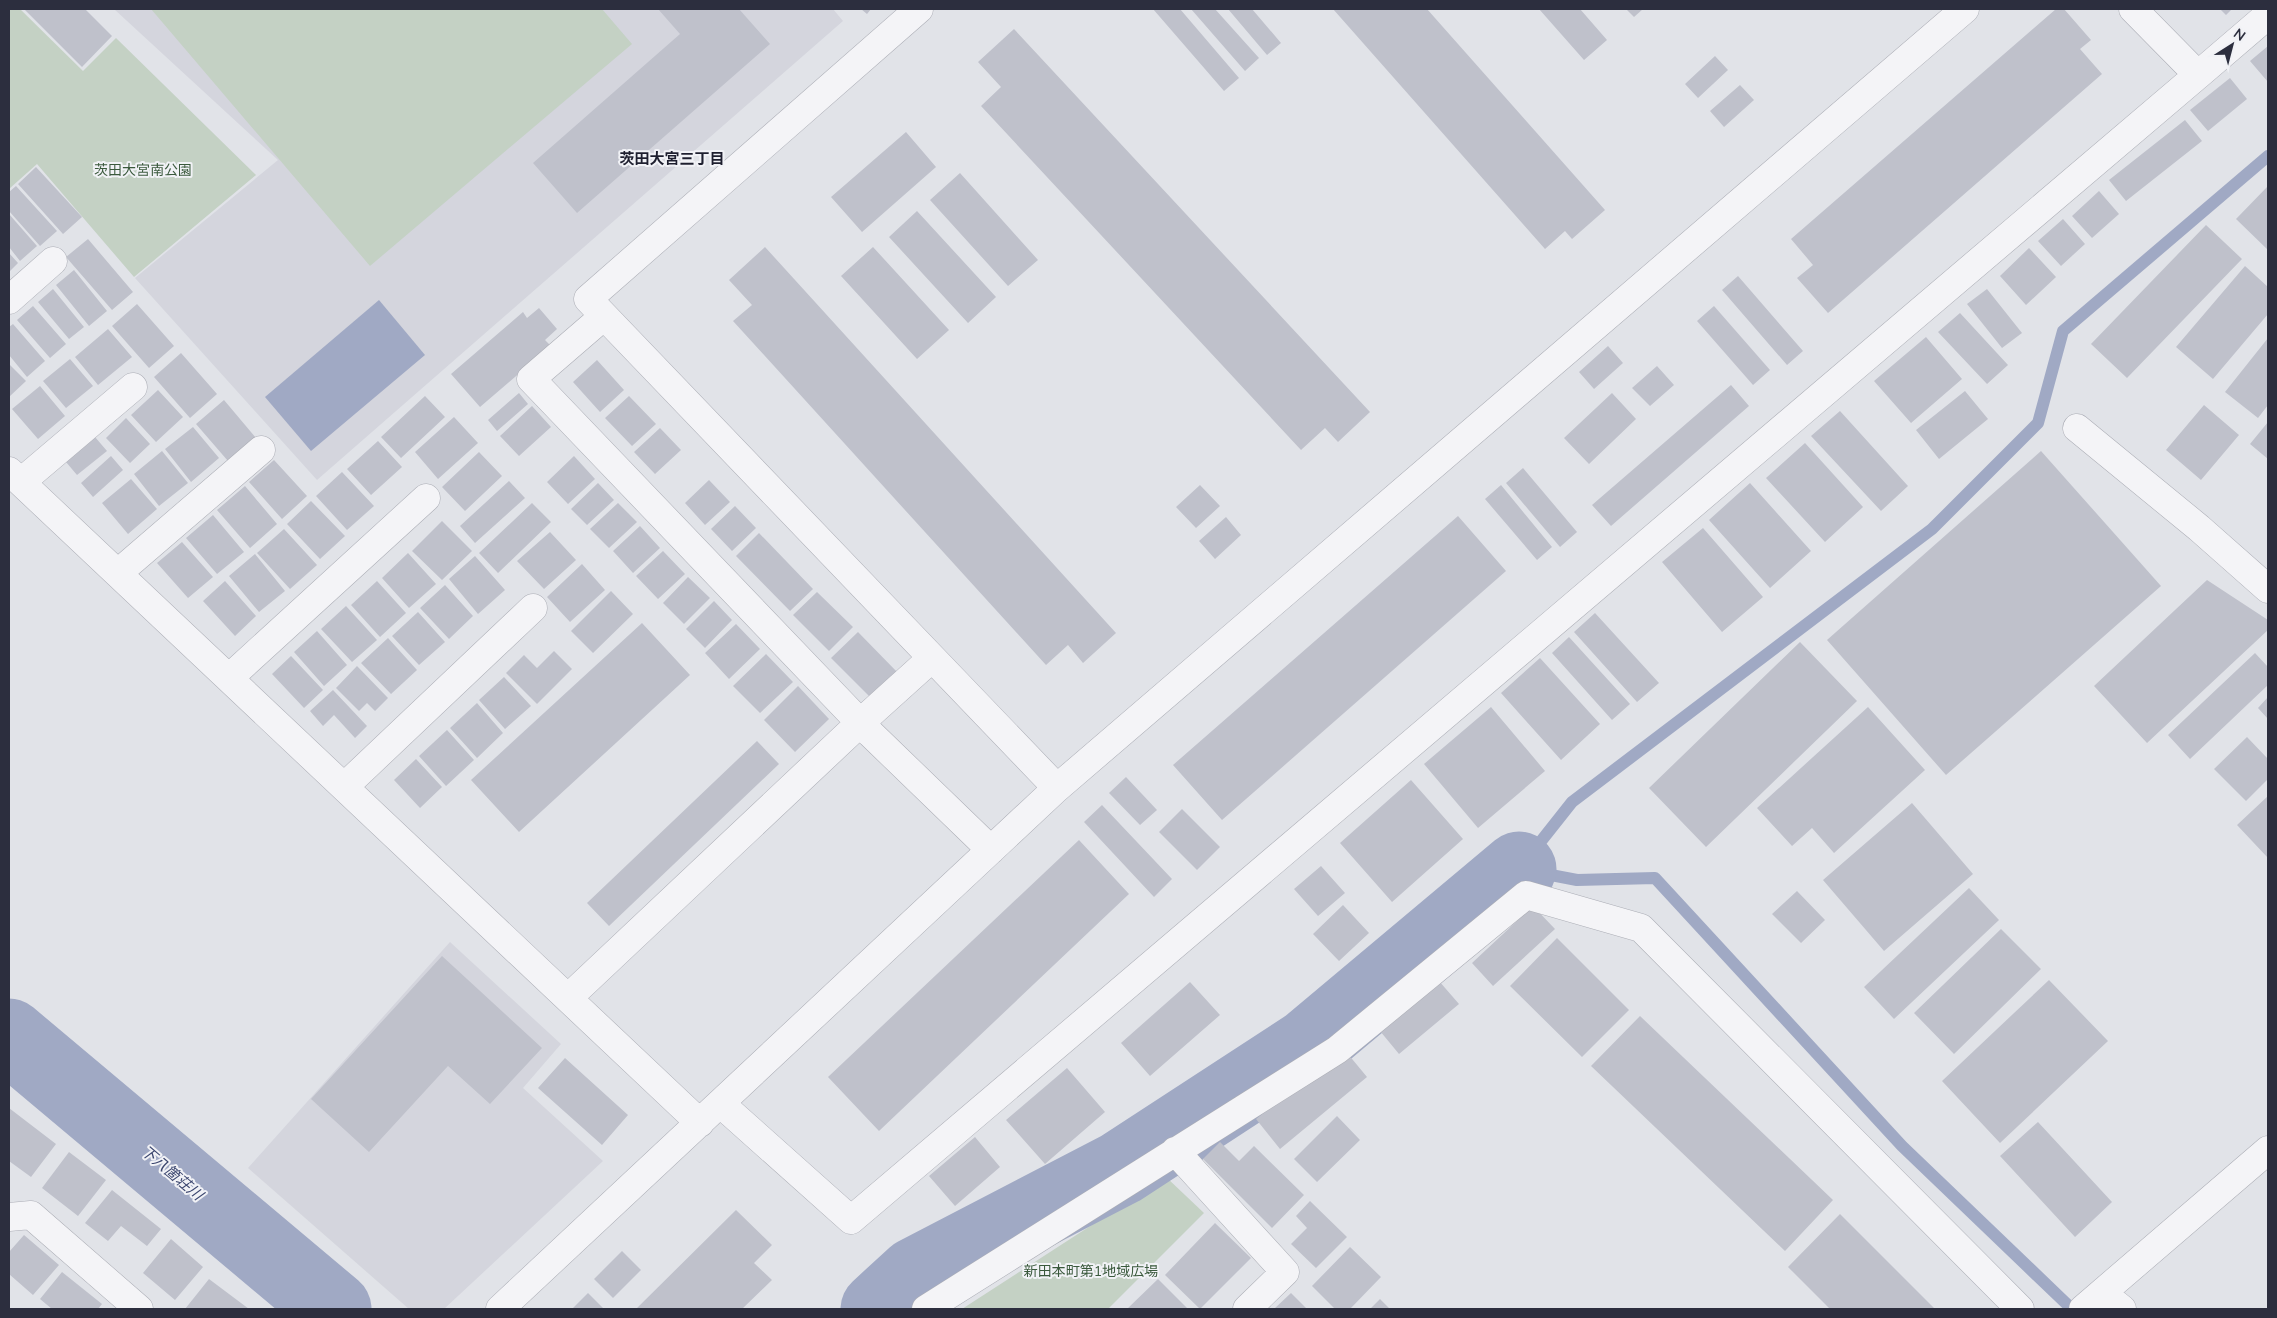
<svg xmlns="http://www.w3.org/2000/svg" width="2277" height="1318" font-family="'Nunito Sans','Noto Sans JP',sans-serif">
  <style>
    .built { fill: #d4d5dd }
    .green { fill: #c4d1c4 }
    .water { fill: #a0a9c4 }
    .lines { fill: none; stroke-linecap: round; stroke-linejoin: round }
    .stream { stroke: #a0a9c4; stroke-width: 12 }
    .river { stroke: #a0a9c4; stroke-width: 75 }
    .building { fill: #bfc1cb }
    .minor-casing { stroke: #abadb5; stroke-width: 29 }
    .minor { stroke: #f4f4f7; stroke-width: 28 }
    .labels { text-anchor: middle; stroke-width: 4; stroke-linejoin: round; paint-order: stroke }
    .park-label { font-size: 14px; fill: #3a593c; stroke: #f1f2f6 }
    .neighbourhood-label { font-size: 15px; font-weight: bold; fill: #1e1f2f; stroke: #f1f2f6 }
    .water-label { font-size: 15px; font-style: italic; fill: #3a456e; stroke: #f1f2f6 }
  </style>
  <rect width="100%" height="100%" fill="#e1e3e8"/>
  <path class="built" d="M114,9H833L843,21L317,480L135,278L278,160Z
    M450,942L561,1044L523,1088L603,1161L444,1309H409L248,1168Z"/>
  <path class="green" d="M9,9H20L83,71L116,38L256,175L134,277L37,164L9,189Z
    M151,9H602L632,44L370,266Z
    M1166,1177L1204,1213L1108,1309H962Z"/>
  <path class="water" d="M379,300L425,355L311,451L265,397Z"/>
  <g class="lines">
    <path class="stream" d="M2072,1309L1902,1146L1655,878L1577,880L1519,869L1572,802L1932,529L2038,423L2063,331L2268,156"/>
    <path class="river" d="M9,1036L334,1309
      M878,1309L915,1275L1121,1168L1308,1046L1519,869"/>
  </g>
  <path class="building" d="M24,9H85L112,36L82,67Z
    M658,9H739L770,44L577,213L533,163L680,34Z
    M861,9H871L867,14Z
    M1153,9H1180L1239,78L1224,91Z
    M1191,9H1215L1259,58L1245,71Z
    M1228,9H1252L1281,43L1267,55Z
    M1333,9H1427L1605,210L1572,239L1565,231L1545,249Z
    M1539,9H1580L1607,40L1584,60Z
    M1626,9H1643L1634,17Z
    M2056,9H2064L2091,40L2080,49L2102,74L1828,313L1797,278L1813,265L1791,239Z
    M2220,9H2232L2226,15Z
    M1014,29L1370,412L1338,442L1325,428L1301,450L981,106L1001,87L978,62Z
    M2268,46V82L2250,61Z
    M1715,56L1728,70L1698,98L1685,84Z
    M2230,78L2247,99L2208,131L2190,110Z
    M1740,85L1754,100L1724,127L1710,111Z
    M2185,120L2202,141L2126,201L2109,180Z
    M906,132L936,167L862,232L831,197Z
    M36,167L82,217L63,234L18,184Z
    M960,173L1038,260L1008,286L930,200Z
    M16,186L57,231L40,246L9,211V192Z
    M2268,186V250L2236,219Z
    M2099,191L2119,214L2092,238L2072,216Z
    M917,211L996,297L968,323L889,237Z
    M9,214L37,246L20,261L9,247Z
    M2063,219L2085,244L2061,266L2038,241Z
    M2206,225L2242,259L2127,378L2091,344Z
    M88,239L133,292L112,310L66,257Z
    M765,247L1116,633L1083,663L1068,645L1046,665L733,321L752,305L729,280Z
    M873,247L949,330L917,359L841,276Z
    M2029,248L2056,277L2026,305L2000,276Z
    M9,253L18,263L9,272Z
    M2245,266L2268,287V314L2213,379L2176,347Z
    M74,270L107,311L89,326L56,285Z
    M1738,276L1803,351L1787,365L1722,290Z
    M53,289L84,327L69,339L38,302Z
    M1987,289L2022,333L2002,348L1967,304Z
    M137,304L174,346L149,368L112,326Z
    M33,306L66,344L50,358L17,320Z
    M1714,306L1770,370L1753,385L1697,321Z
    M539,308L557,329L545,340L551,346L480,407L451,374L523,312L527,318Z
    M1960,313L2008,365L1987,384L1938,332Z
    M13,324L45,361L27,377L9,355V327Z
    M108,329L132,357L98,385L75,357Z
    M1926,337L1962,379L1911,423L1874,381Z
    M2268,338V405L2258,418L2225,392Z
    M1608,346L1623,363L1594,389L1579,372Z
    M181,353L217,394L190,418L154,377Z
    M70,359L93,386L66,408L43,381Z
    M597,360L624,390L600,412L573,382Z
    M9,364L26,381L9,397Z
    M1657,366L1674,385L1650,406L1632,388Z
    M1731,385L1749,406L1611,526L1592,505Z
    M40,386L65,416L38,439L12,409Z
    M158,390L183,417L156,442L131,415Z
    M1965,391L1988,419L1939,459L1916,430Z
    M519,393L528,404L497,431L488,420Z
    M1612,393L1636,419L1589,464L1564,438Z
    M425,396L445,417L401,458L381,437Z
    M629,396L656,424L632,446L605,418Z
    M224,400L256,438L228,461L196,424Z
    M2204,405L2239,435L2201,480L2166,450Z
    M532,406L551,427L519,456L500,436Z
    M1840,411L1908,486L1881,511L1811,436Z
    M454,417L478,443L438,479L415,452Z
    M126,418L150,444L130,463L106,438Z
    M2268,422V459L2250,444Z
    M193,427L219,458L191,482L165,449Z
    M660,428L681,450L655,474L634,452Z
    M95,437L107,451L77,475L66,462Z
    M378,441L402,467L371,495L347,469Z
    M1805,443L1863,507L1825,542L1766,478Z
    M162,451L188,483L159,506L134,474Z
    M2041,451L2161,586L1946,775L1827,640Z
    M479,452L502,476L465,511L442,487Z
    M111,456L123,470L93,497L81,483Z
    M574,456L595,479L568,504L547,482Z
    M274,460L307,496L282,519L249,482Z
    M1523,468L1577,532L1560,547L1506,483Z
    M342,472L374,506L347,530L316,496Z
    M131,479L157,509L128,534L102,503Z
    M709,480L730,502L705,525L685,503Z
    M509,481L525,498L475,543L460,526Z
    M598,483L614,500L587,525L571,509Z
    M1750,483L1811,551L1770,588L1709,520Z
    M1200,485L1220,506L1196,528L1176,507Z
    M1501,485L1552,547L1537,560L1485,499Z
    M245,486L277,524L250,548L217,510Z
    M311,501L345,536L320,559L287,524Z
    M532,503L551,522L498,573L479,553Z
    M618,503L637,522L609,548L590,529Z
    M735,506L756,528L732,551L711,529Z
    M213,515L244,552L217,574L186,538Z
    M1458,516L1506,571L1222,820L1173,765Z
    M1226,517L1241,535L1215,559L1199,541Z
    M442,521L472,551L442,580L412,551Z
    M640,526L660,548L633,573L613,551Z
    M1703,528L1763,597L1722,632L1662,562Z
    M284,529L317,565L290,589L257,553Z
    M550,532L576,560L544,589L517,561Z
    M759,533L813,589L790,611L736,556Z
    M182,542L213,577L188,598L157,563Z
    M663,551L685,574L658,599L636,576Z
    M408,553L436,584L409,608L382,578Z
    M255,554L285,591L259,612L229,576Z
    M475,556L505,590L478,614L449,579Z
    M582,564L605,590L570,622L547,597Z
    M688,577L710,598L684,624L663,603Z
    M2207,580L2268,620V630L2147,743L2094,686Z
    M225,581L256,616L235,636L203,601Z
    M377,581L406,613L380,637L351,605Z
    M445,585L473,616L449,639L420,608Z
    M611,591L633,614L593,653L571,631Z
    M817,592L853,627L829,651L793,615Z
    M714,601L732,620L705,648L686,629Z
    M346,606L377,640L352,662L321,629Z
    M418,612L445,642L419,665L392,636Z
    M1595,613L1659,683L1637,702L1574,632Z
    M642,623L690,675L519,832L471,780Z
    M736,624L760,649L729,679L705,653Z
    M317,631L347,665L324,686L294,652Z
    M858,632L899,674L873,700L831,658Z
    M1569,637L1630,704L1612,720L1552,653Z
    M388,638L417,670L391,694L361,663Z
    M1800,642L1857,701L1706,847L1649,788Z
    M554,651L572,669L537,704L506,673L524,655L537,668Z
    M2255,653L2268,667V685L2190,759L2168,735Z
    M766,654L793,682L760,713L733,686Z
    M291,656L323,690L304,708L272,674Z
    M1540,658L1600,724L1561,760L1501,693Z
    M357,666L388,698L375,711L367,703L359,711L336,688Z
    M504,677L531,706L505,729L479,700Z
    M798,686L829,719L795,752L764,720Z
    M333,690L367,726L355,738L334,715L323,726L310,711Z
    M2268,697V719L2258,708Z
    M477,703L503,733L477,758L450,728Z
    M1491,707L1545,771L1478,828L1424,764Z
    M1868,707L1925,770L1834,853L1812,828L1792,846L1757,808Z
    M447,730L474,760L446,786L419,756Z
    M2247,737L2268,759V779L2246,801L2214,769Z
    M757,741L779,764L609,926L587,903Z
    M416,759L442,787L420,808L394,780Z
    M1126,777L1157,810L1140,825L1109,793Z
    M1411,780L1463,839L1392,902L1340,843Z
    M2268,796V858L2237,825Z
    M1912,803L1973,874L1884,951L1823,880Z
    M1102,805L1172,879L1154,897L1084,822Z
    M1182,809L1220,847L1197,870L1159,832Z
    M1079,840L1129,894L879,1131L828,1077Z
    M1321,866L1345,893L1318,916L1294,889Z
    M1969,888L1999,920L1894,1019L1864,987Z
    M1797,891L1825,920L1801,943L1772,914Z
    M1343,905L1369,933L1339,961L1313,934Z
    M1533,906L1555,929L1493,986L1472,963Z
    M2001,929L2041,969L1954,1054L1914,1013Z
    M1557,938L1629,1010L1582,1057L1510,986Z
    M442,956L542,1048L490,1104L448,1066L369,1152L311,1099Z
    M2049,980L2108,1041L2000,1143L1942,1081Z
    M1439,981L1459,1004L1399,1054L1380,1031Z
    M1190,982L1220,1015L1150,1076L1121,1043Z
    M1640,1016L1833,1200L1785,1251L1591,1066Z
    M1343,1048L1367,1077L1280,1149L1256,1119Z
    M565,1058L628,1115L602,1145L538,1088Z
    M1067,1068L1105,1112L1045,1164L1006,1120Z
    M9,1108L56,1144L31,1177L9,1161Z
    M1337,1116L1360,1140L1317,1182L1294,1159Z
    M2038,1122L2112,1202L2075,1237L2000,1156Z
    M975,1137L1000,1167L955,1206L929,1176Z
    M1220,1142L1239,1161L1254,1146L1304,1195L1272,1228L1203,1159Z
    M69,1152L106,1180L78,1216L42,1188Z
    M112,1190L161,1229L147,1246L121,1226L108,1241L85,1223Z
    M1310,1201L1347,1237L1316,1268L1291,1244L1307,1228L1296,1216Z
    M736,1210L772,1245L754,1263L772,1280L742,1309H636Z
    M1840,1214L1935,1309H1830L1788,1267Z
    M1215,1223L1251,1258L1200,1309L1165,1275Z
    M24,1235L59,1265L33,1295L9,1274V1252Z
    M171,1239L203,1267L175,1300L143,1273Z
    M1350,1247L1381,1277L1350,1309H1335L1312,1286Z
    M622,1251L641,1270L613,1298L594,1279Z
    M62,1272L102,1304L98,1309H52L40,1299Z
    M209,1279L249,1309H185Z
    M1158,1279L1188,1309H1127Z
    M588,1293L604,1309H572Z
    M1291,1293L1307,1309H1274Z
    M1380,1299L1390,1309H1370Z"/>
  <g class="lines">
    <g class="minor-casing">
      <path id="minor" d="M919,9L588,299L1057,788
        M2133,9L2198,75L2268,15
        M9,300L53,261
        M604,316L531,379L871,734L991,850
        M2077,428L2199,528L2268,589
        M9,471L700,1123
        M21,482L133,387
        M118,573L261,450
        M229,678L426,498
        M344,787L533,608
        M568,998L860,723L932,658
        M721,1104L851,1220L2198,75
        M1175,1151L1285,1272L1247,1309
        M9,1217L31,1215L139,1309
        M2102,1293L2122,1309
        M500,1309L1057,788L1965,9
        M926,1309L1337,1050L1526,895L1641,928L2020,1309
        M2083,1309L2268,1150"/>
    </g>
    <use href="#minor" class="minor"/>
  </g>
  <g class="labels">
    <g class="park-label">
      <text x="143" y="175">茨田大宮南公園</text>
      <text x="1091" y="1276">新田本町第1地域広場</text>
    </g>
    <g class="neighbourhood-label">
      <text x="672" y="164">茨田大宮三丁目</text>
    </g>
    <g class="water-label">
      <text transform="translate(172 1173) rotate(40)" y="5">下八箇荘川</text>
    </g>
  </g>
  <rect width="2277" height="1318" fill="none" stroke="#2c2e3e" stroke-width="20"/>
  <g transform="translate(2232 45) rotate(36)" stroke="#f1f2f6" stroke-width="4" paint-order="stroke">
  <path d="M0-4L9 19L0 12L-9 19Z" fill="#2c2e3e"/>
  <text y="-8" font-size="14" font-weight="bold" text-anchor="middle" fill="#2c2e3e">N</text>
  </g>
</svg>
